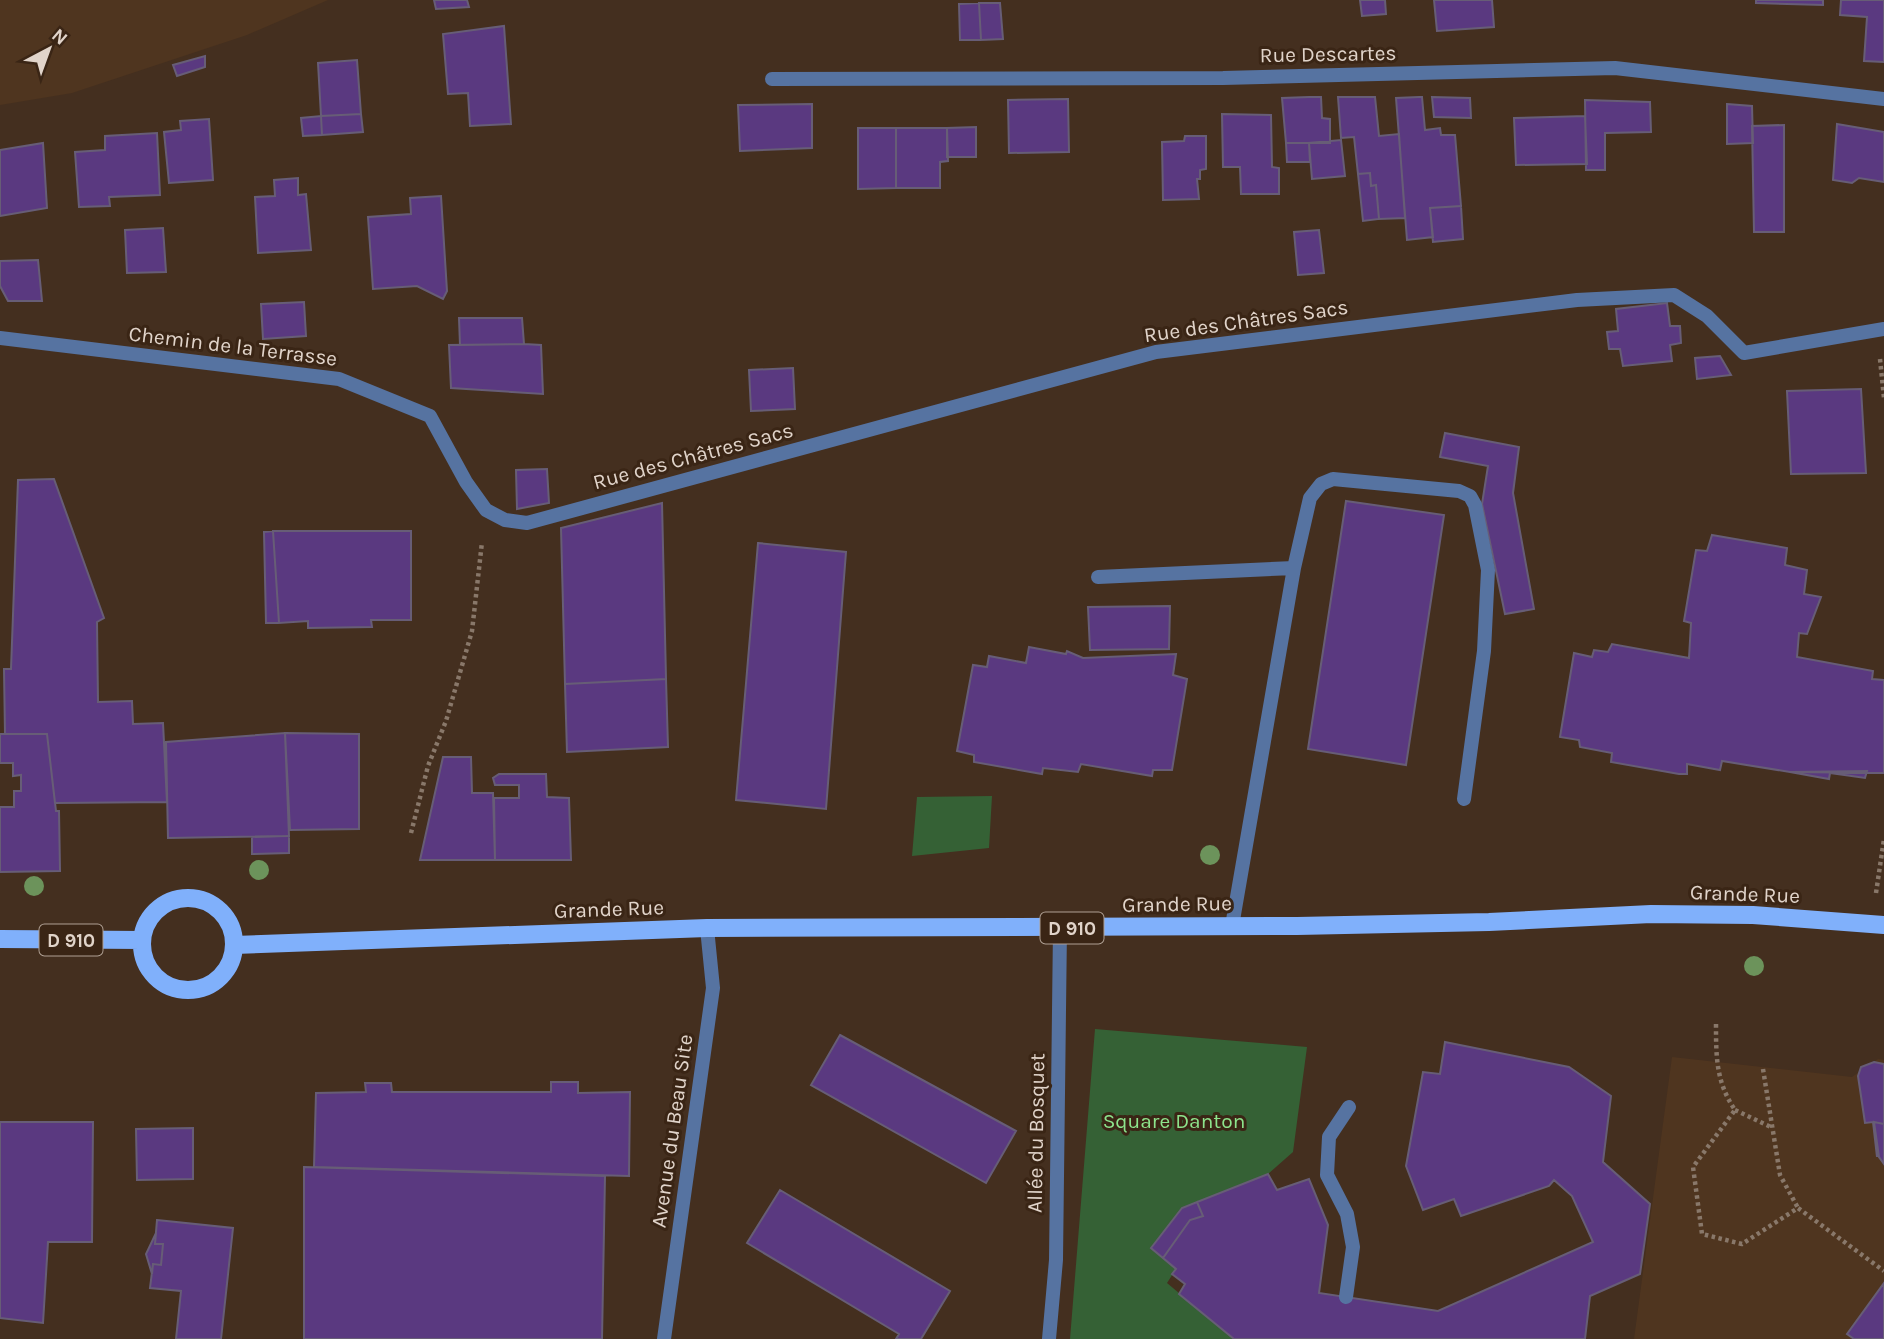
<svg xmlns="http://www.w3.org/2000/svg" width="1884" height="1339" font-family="Karla,sans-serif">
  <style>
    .built { fill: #4f351f }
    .green { fill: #356135 }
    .building { fill: #5a3980; stroke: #675d76; stroke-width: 2 }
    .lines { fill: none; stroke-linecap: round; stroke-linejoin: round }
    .path { stroke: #89786a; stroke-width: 4.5; stroke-dasharray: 3.5 3.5; stroke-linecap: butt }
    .service { stroke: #5673a1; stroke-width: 14 }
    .minor { stroke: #5673a1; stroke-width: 14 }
    .primary { stroke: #80b0fb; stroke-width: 18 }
    .tree { fill: #6c935b }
    .labels { text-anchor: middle; stroke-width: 6; stroke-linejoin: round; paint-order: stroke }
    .shield { fill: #3a2515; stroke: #afa094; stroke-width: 2 }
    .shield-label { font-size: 19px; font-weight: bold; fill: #e1d4ca }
    .street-label { font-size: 21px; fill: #e1d4ca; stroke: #3a2515 }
    .park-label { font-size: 21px; fill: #8de48c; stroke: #3a2515 }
  </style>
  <rect width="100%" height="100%" fill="#442f1f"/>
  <path class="built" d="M0,0H328L247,35L72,93L0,105Z
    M1672,1057L1852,1077L1878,1059L1884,1060V1339H1634Z"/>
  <path class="green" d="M992,796L989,848L912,856L917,797Z
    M1095,1029L1307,1047L1293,1152L1268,1174L1182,1208L1151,1247L1176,1269L1167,1283L1234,1339H1070Z"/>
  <path class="building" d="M434,0H467L469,7L436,9Z
    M1360,0H1385L1386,14L1362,16Z
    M1434,0H1492L1494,27L1437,31Z
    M1756,0H1823V5L1756,3Z
    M1841,0H1884V62L1864,61L1867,17L1840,15Z
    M979,3H1000L1003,39L981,40Z
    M979,3L981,40H960L959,4Z
    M504,26L511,124L470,126L468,93L448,94L443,34Z
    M205,56V67L177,76L173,65Z
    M357,60L361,114L321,116L318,63Z
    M1309,97H1321L1322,118L1330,119V143H1286L1282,98Z
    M1338,97H1375L1379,136L1399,134L1405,218L1379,219L1376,185L1371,186L1370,173L1358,174L1354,137L1341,138Z
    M1419,97H1422L1425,130L1440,128L1441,135H1455L1461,206L1430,208L1433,237L1407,240L1396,98Z
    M1432,97L1470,98L1471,118L1434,117Z
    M1068,99L1069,152L1009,153L1008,100Z
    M1585,100L1650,102L1651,132L1605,133V170H1586Z
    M812,104V148L740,151L738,105Z
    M1727,104L1752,106L1753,143L1727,144Z
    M361,114L363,132L322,135L321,116Z
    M1222,114L1271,115L1272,167L1279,168V194H1241L1240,167H1223Z
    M321,116L322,135L303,136L301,118Z
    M1585,116L1587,164L1516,165L1514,118Z
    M209,119L213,180L169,183L164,132L181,130L180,121Z
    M1837,124L1884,132V182L1859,178L1852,183L1833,180Z
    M1784,125V232H1754L1752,126Z
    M976,127V157H947V128Z
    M858,128H896V188L858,189Z
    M896,128H947L948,161L940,162V188H896Z
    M157,133L160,195L109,197L110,206L79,207L75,152L105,150V136Z
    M1185,136H1206V169L1200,170V179H1197L1199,199L1163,200L1162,142L1184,141Z
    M1341,140L1345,176L1312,179L1309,143Z
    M43,143L47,208L0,216V150Z
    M1286,143H1309L1310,162H1287Z
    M1370,173L1371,186L1376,185L1379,219L1363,221L1358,174Z
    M298,178V195L306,194L311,250L258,253L255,197L275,196L274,180Z
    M441,196L447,291L443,299L417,286L373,289L368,217L411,214L410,198Z
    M1461,206L1463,239L1433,242L1430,208Z
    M163,228L166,272L127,273L125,230Z
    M1319,230L1324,273L1298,275L1294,232Z
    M38,260L42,301H8L0,286V261Z
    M304,302L306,336L263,339L261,304Z
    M1667,303L1670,326H1680L1681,343L1670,345L1672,361L1623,366L1620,349H1609L1607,332L1618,331L1616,309Z
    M459,318H522L524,344L460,345Z
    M524,344L541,345L543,394L451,388L449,345Z
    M1720,356L1731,375L1697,379L1695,358Z
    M793,368L795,409L751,411L749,370Z
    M1861,389L1866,473L1791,474L1787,391Z
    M1445,433L1519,447L1513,493L1534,609L1505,614L1482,504L1488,466L1440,457Z
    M547,469L549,503L517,509L516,470Z
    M54,479L104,618L97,622L98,702L132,701L133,724L163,723L167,802L55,803L47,734H5L4,669H11L18,480Z
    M1346,501L1444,515L1406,765L1308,749Z
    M662,503L666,679L565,684L561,528Z
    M273,531L279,623H266L264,532Z
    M273,531H411V620H371L372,627L308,628V621L279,623Z
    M1712,535L1787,548L1785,565L1807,570L1804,594L1821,597L1807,634L1799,633L1797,657L1873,671L1872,679L1884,680V773L1790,772L1722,761L1720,770L1687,764V774H1679L1611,762L1612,753L1580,747L1579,740L1560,737L1574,653L1592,657L1594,650L1608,652L1612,644L1689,658L1691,623L1684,621L1696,550L1707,551Z
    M758,543L846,552L826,809L736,800Z
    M1170,606L1169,649L1090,650L1088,607Z
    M1029,647L1066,654L1067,651L1083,658L1176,654L1173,675L1187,679L1172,770H1153L1152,776L1081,764L1078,772L1043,768L1042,774L974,762V755L957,751L973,665L987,667L989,656L1026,663Z
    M666,679L668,747L567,752L565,684Z
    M285,733L289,836L168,838L166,742Z
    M285,733L359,734V829L290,830Z
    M0,734H47L56,811H59L60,871L0,872V807H14V791H21V775L13,776V763H0Z
    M443,757H471L472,793H493L495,860H420Z
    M1867,771L1865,778L1830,773L1829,779L1790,772Z
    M499,774H546L547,797L569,798L571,860H495L494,798H519V785H495L493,778Z
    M289,836V853L252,854V837Z
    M840,1035L1016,1131L986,1183L811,1085Z
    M1445,1042L1569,1067L1611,1096L1603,1162L1650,1204L1640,1274L1590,1296L1585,1339H1234L1179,1294L1185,1284L1172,1274L1176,1269L1163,1258L1190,1220L1203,1216L1197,1202L1268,1174L1277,1190L1309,1179L1328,1225L1319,1293L1438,1311L1593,1242L1572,1196L1554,1180L1549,1186L1461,1216L1454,1199L1423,1210L1406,1166L1423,1072L1440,1074Z
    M1874,1062L1884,1064V1124L1874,1122L1877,1157L1873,1122L1865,1123L1858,1076L1861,1067Z
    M551,1082H578V1093L630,1092L629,1176L314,1167L316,1093L366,1092L365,1083H391L392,1092H551Z
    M0,1122H93L92,1242H48L43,1323L0,1318Z
    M1874,1122L1884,1124V1164L1879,1157Z
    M193,1128V1179L137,1180L136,1129Z
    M304,1167L605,1176L602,1339H304Z
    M780,1190L950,1291L921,1339H896L899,1334L747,1243Z
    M1197,1202L1203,1216L1190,1220L1163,1258L1151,1248L1182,1208Z
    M157,1220L233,1228L221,1339H176L181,1291L150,1288L153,1264L161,1265L163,1244H155Z
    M156,1233L155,1244H163L161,1265L153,1264L152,1274L146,1254Z
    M1884,1283V1339H1854L1847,1334Z"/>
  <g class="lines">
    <path class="path" d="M1880,359L1884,398
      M411,833L428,766L446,721L472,631L482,542
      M1876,893L1884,839
      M1716,1024C1716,1057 1716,1082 1735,1110L1693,1167L1702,1234L1742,1244L1798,1208L1884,1271
      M1763,1069L1780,1175L1798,1208
      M1735,1110L1771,1127"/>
    <path class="service" d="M1098,577L1294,568
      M1232,926L1294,568L1310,498L1321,484L1333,479L1459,491L1470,496L1475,505L1488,570L1484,651L1464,799
      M1346,1297L1353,1247L1347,1214L1327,1175L1329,1137L1349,1107"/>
    <path class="minor" d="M772,79L1223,78L1615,68L1884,99
      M0,338L339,379L430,416L466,482L486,510L505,520L527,523L1156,352L1577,300L1674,295L1707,316L1744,353L1884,329
      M664,1339L713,988L707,928
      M1049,1339L1056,1260L1060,928"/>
    <path class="primary" d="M142 944a46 46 0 1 1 92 0a46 46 0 1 1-92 0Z
      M0,939L142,940
      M234,945L707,928L1297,926L1489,922L1651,914L1753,915L1884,925"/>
  </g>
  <g class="tree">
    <circle cx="1210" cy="855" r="10"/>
    <circle cx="259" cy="870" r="10"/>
    <circle cx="34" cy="886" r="10"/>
    <circle cx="1754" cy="966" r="10"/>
  </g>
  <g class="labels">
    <g class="shield">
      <rect x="1040.5" y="912.5" width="63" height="31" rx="5"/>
      <rect x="39.5" y="924.5" width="63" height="31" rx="5"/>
    </g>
    <g class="shield-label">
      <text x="1072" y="935">D 910</text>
      <text x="71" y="947">D 910</text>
    </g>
    <g class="street-label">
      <text transform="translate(1328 54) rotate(-1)" y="7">Rue Descartes</text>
      <text transform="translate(1246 321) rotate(-8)" y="7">Rue des Châtres Sacs</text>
      <text transform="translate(233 346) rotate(7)" y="7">Chemin de la Terrasse</text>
      <text transform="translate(693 456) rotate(-15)" y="7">Rue des Châtres Sacs</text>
      <text transform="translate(1745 894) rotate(2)" y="7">Grande Rue</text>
      <text transform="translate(1177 904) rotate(-1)" y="7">Grande Rue</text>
      <text transform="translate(609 909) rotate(-2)" y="7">Grande Rue</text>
      <text transform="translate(672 1131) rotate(-82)" y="7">Avenue du Beau Site</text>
      <text transform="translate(1036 1133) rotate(-89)" y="7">Allée du Bosquet</text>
    </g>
    <g class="park-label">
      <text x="1174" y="1128">Square Danton</text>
    </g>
  </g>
  <g transform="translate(49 49) rotate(41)" stroke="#3a2515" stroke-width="5" paint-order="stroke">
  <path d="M0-5L12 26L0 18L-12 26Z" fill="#e1d4ca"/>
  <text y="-10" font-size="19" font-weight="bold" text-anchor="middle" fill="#e1d4ca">N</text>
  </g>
</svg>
